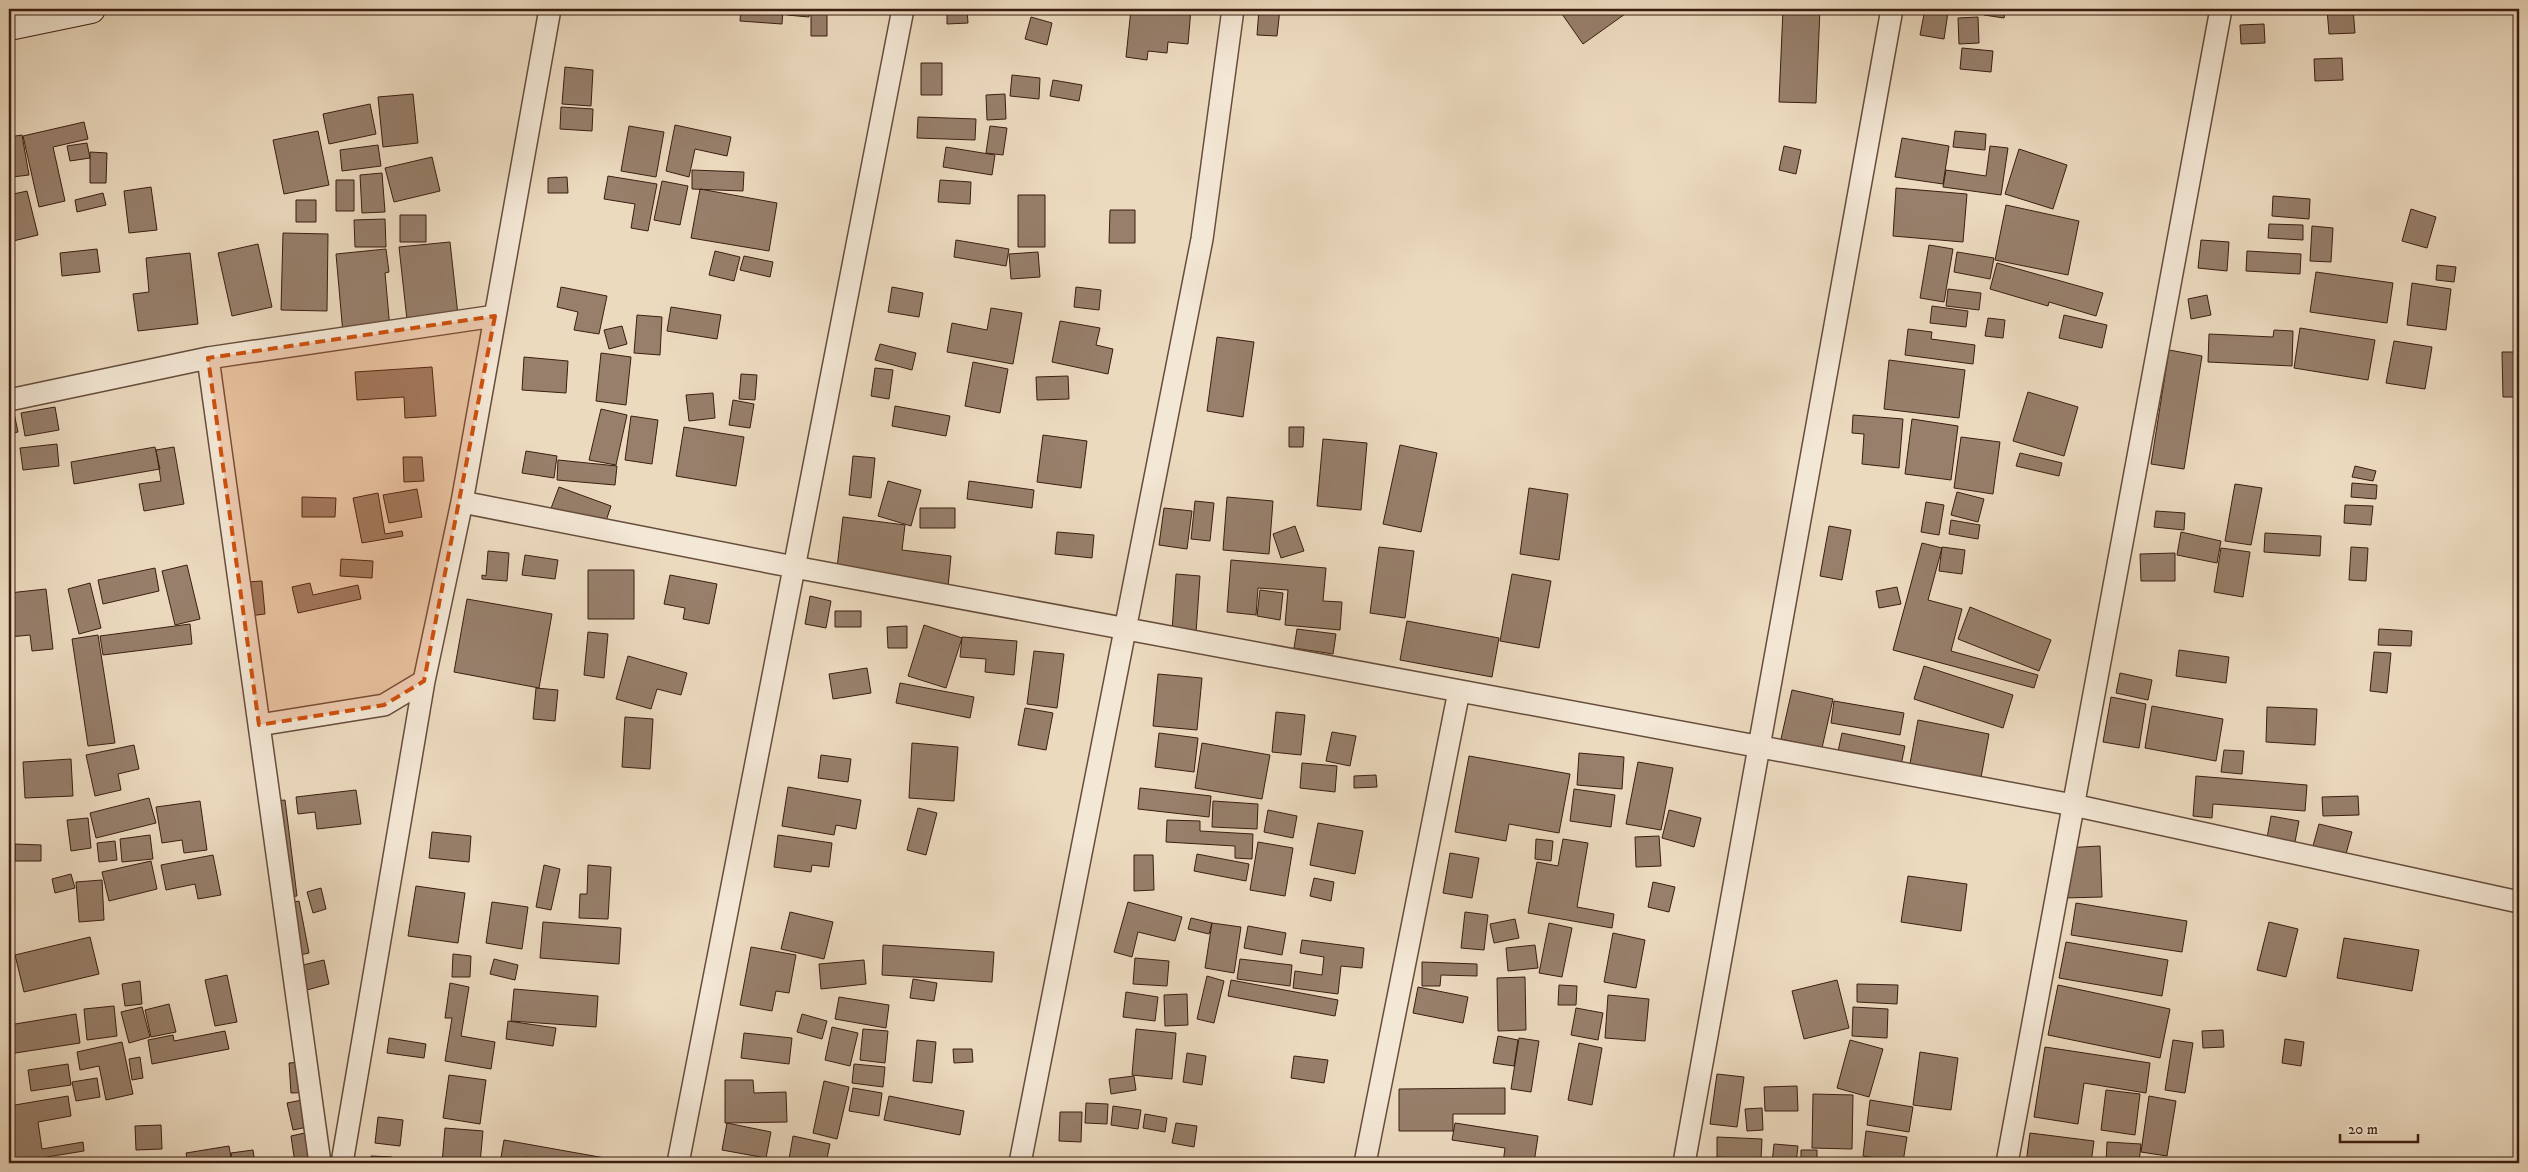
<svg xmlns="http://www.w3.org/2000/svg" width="2528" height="1172" font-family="'IM FELL DW Pica',serif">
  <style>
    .building { fill: #977f6b; stroke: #3b1d11 }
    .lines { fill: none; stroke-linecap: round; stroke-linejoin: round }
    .street-casing { stroke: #674c3c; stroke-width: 24 }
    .secondary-casing { stroke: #3b1d11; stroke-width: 30 }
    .street { stroke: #f3e7d5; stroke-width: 21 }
    .secondary { stroke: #f3e7d5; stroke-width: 28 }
    .marked { fill: #ce500d; fill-opacity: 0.2; stroke: #ce500d; stroke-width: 4; stroke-dasharray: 10 6; stroke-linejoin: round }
  </style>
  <rect width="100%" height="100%" fill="#ecdabf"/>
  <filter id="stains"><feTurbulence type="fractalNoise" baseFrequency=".004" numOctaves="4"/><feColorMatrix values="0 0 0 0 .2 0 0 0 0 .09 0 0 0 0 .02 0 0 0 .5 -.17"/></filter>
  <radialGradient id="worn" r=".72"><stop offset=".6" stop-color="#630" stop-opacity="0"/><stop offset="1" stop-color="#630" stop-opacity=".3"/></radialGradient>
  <path class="building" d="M741,9H783L782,24L740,21Z
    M787,9H809V17L787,15Z
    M811,9H827V36H811Z
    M947,9H967L968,23L947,24Z
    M1131,9H1191L1188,44L1168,42L1167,53L1148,51L1147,60L1126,57Z
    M1259,9H1280L1277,36L1257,35Z
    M1570,9H1632L1583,44L1562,14Z
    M1783,9H1820L1816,103L1779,102Z
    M1925,9L1948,12L1944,39L1920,35Z
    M1985,9H2006L2004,18L1984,15Z
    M2327,9H2353L2355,33L2329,34Z
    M1031,17L1052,23L1047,45L1025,39Z
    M1978,17L1979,43L1959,44L1958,18Z
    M2264,24L2265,43L2241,44L2240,25Z
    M1962,48L1993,51L1991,72L1960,69Z
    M2342,58L2343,80L2315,81L2314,59Z
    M921,63H942V95H921Z
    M565,67L593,70L591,106L562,104Z
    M1012,75L1040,78L1039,99L1010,96Z
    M1053,80L1082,85L1079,101L1050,96Z
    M413,94L418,143L383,147L378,97Z
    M1005,94L1006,119L987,120L986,95Z
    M370,104L376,134L329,144L323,114Z
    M561,107L593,109L592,131L560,129Z
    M918,117L976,119L975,140L917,138Z
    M84,122L88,139L53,147L65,201L39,207L23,136Z
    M675,125L731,137L727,156L695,149L689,177L666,171Z
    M629,126L664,132L656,177L621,171Z
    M990,126L1007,128L1003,155L986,153Z
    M318,131L329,185L284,194L273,140Z
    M1955,131L1986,134L1985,150L1953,147Z
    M22,135L29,175L12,177L9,160V137Z
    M1902,138L1949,146L1943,184L1895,177Z
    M87,143L90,158L70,161L67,146Z
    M378,145L381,166L342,171L340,150Z
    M1784,146L1801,150L1796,174L1779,170Z
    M1990,146L2008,148L2001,195L1943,187L1946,170L1986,176Z
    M946,147L995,155L992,175L943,167Z
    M2019,149L2067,165L2053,209L2005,194Z
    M90,152L107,153L106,183H90Z
    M432,157L440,191L394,202L385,168Z
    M692,170L744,172L743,191L692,189Z
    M382,173L385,212L362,213L360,175Z
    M608,176L657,184L648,231L631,228L635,204L604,199Z
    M567,177L568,193H548V178Z
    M336,180H354V211H336Z
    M940,180L971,182L970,204L938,202Z
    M662,181L688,186L680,225L654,220Z
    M151,187L157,230L129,233L124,191Z
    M1896,188L1967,194L1963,242L1893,236Z
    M700,189L777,203L769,251L691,238Z
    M27,191L38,235L9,242V195Z
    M103,193L106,205L77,212L75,200Z
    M1018,195H1045V247H1018Z
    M2273,196L2310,199L2309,219L2272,216Z
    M296,200H316V222H296Z
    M2006,205L2079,221L2068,275L1995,260Z
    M2411,209L2436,217L2427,248L2402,241Z
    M1110,210H1135V243H1109Z
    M400,215H426V242H400Z
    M385,219L386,247H355L354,220Z
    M2269,224L2303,225V240L2268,238Z
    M2312,226L2333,228L2331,262L2310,261Z
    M283,233L328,234L327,311L281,310Z
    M956,240L1009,249L1006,266L954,257Z
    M2201,240L2229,242L2227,271L2198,268Z
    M450,242L459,324L408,329L399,247Z
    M258,244L272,307L232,316L218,253Z
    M1929,245L1953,249L1944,302L1920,298Z
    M97,249L100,272L62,276L60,253Z
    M386,249L389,272L385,273L390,329L343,334L336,254Z
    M715,251L740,257L734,281L709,275Z
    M2247,251L2301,254L2300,274L2246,271Z
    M1038,252L1040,277L1011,279L1009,254Z
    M1957,252L1994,258L1990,279L1954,272Z
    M190,253L198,324L138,331L133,294L149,292L146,258Z
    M744,256L773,262L770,277L740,270Z
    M1997,263L2103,293L2096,316L2049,302L2048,306L1990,289Z
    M2437,265L2456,267L2454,282L2436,280Z
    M2316,272L2393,283L2387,323L2310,312Z
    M2412,283L2451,289L2446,330L2407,325Z
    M561,287L607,296L599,334L574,330L578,312L557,307Z
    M892,287L923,293L919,317L888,312Z
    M1076,287L1101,290L1099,310L1074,307Z
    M1948,289L1981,293L1979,310L1946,306Z
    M2207,295L2211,315L2191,319L2188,299Z
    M1932,306L1968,311L1966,327L1930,323Z
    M671,307L721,315L717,339L667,331Z
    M991,308L1022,313L1013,364L947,352L952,323L987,330Z
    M637,315L662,317L660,355L634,353Z
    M2064,315L2107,325L2102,348L2059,338Z
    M1988,318L2005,320L2003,338L1985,336Z
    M1060,321L1100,328L1096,345L1113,349L1108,374L1052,362Z
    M622,326L627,344L609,349L604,330Z
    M2300,328L2375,340L2368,380L2294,368Z
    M1908,329L1932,332L1931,339L1975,345L1973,364L1905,355Z
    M2274,330L2293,331L2292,366L2208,362L2209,334L2273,337Z
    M1217,337L1254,342L1243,417L1207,411Z
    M2394,341L2432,347L2425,389L2386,383Z
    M880,344L916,353L912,370L875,360Z
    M2169,350L2202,356L2184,469L2151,464Z
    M2502,352H2516L2517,397H2503Z
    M601,353L631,357L626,405L596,401Z
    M524,357L568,361L566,393L522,390Z
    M1889,360L1965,370L1959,418L1884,409Z
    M973,362L1008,369L1000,413L965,406Z
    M432,367L436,416L405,418L404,397L357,400L355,372Z
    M875,368L893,370L889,399L871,396Z
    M741,374L757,375L755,400L739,399Z
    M1068,376L1069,399L1037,400L1036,377Z
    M2028,392L2078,407L2064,456L2013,441Z
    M713,393L715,418L689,421L686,395Z
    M733,400L754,404L750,428L729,425Z
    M895,406L950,416L946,436L892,426Z
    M55,407L59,430L25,436L21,413Z
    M13,408L18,432L9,434V409Z
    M601,409L627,415L616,465L589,460Z
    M1853,415L1903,419L1899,468L1862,464L1864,434L1852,433Z
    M631,416L658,420L652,464L625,460Z
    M1912,419L1958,426L1951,480L1905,474Z
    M684,427L744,437L736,486L676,476Z
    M1289,427H1304L1303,447H1289Z
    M1043,435L1087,441L1081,488L1037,482Z
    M1961,437L2000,442L1993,494L1954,488Z
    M1323,439L1367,443L1361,510L1317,506Z
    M57,444L59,466L23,470L20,448Z
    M1400,445L1437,453L1421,532L1383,524Z
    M155,447L160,469L74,484L71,462Z
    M174,447L184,504L144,511L139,484L161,481L156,450Z
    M526,451L557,456L554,478L522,473Z
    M2020,453L2062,463L2059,476L2016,466Z
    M853,456L875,458L871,498L849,495Z
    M403,457H422L424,481L404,482Z
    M558,460L617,466L615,485L557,480Z
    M2355,466L2376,471L2373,481L2352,477Z
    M888,481L921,490L911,526L878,516Z
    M969,481L1034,490L1032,508L967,499Z
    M2352,483L2377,485L2376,499L2351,497Z
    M2235,484L2262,488L2251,545L2225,541Z
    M559,487L611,506L603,530L550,511Z
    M1529,488L1568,494L1559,560L1520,554Z
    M417,489L422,517L389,523L383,495Z
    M1957,492L1984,499L1978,522L1951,515Z
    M378,493L385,534L402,531L403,536L362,543L353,498Z
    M302,497L336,498L335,517H302Z
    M1227,497L1273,501L1269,554L1223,550Z
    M1195,501L1214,503L1210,541L1191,539Z
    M1926,502L1944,505L1939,535L1921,532Z
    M2345,505L2373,506L2371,525L2344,523Z
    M920,508H955V528H920Z
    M1164,508L1192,511L1187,549L1159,545Z
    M2156,511L2185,513L2184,530L2154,527Z
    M843,517L905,525L902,550L951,556L948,587L837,568Z
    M1951,520L1980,525L1978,539L1949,534Z
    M1295,526L1304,551L1281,558L1273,534Z
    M1829,526L1851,530L1842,580L1820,576Z
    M1057,532L1094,535L1092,558L1055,554Z
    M2181,532L2221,541L2217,563L2177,555Z
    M2265,533L2321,536L2320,556L2264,552Z
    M1922,543L1942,548L1928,600L1962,609L1951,651L2038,675L2034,688L1893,650Z
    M1379,547L1414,551L1405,618L1370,613Z
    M1942,547L1965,550L1962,574L1939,571Z
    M2351,547L2368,548L2366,581L2349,580Z
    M2221,548L2250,552L2243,597L2214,592Z
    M488,551L509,553L507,581L482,579V575L486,576Z
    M2175,553V581H2141L2140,554Z
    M525,555L558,560L555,579L522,575Z
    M341,559L373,561L372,578L340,576Z
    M1231,560L1326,568L1323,601L1342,602L1340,630L1285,625L1288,590L1258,588L1256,615L1227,612Z
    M187,565L200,619L175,625L162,571Z
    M155,568L159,591L103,604L98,580Z
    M588,570H634V619H588Z
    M1176,574L1200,576L1196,633L1172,631Z
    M1512,574L1551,581L1539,648L1500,641Z
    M670,575L717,584L709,624L683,619L685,608L664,604Z
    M262,581L265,614L249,616L246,582Z
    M90,583L101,628L79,634L68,589Z
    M310,583L313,595L358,585L361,599L298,613L292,587Z
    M1897,587L1901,604L1879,608L1876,591Z
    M46,589L53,649L32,651L30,635L9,637V593Z
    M1260,590L1283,593L1280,620L1257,616Z
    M810,596L831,601L826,628L805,624Z
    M467,599L552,614L539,688L454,672Z
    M1970,607L2051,640L2039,671L1958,639Z
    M835,611H861V627H835Z
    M1407,621L1499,638L1492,677L1400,660Z
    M190,624L192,644L103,655L100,636Z
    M924,625L962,638L946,688L908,676Z
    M907,626V648H888L887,627Z
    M1297,629L1336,634L1333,654L1294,648Z
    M2379,629L2412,631L2411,646L2378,645Z
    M588,632L608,634L604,678L584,675Z
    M98,635L115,743L88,746L72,639Z
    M962,637L1017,641L1014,675L985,672L986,659L960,657Z
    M2179,650L2229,657L2226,683L2176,676Z
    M1034,651L1064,654L1057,708L1027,704Z
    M2374,652L2391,653L2387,693L2370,691Z
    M628,656L687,673L681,695L657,689L651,709L616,699Z
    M1924,666L2013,695L2003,728L1914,699Z
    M867,668L871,693L833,699L829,674Z
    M2120,673L2152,680L2148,700L2116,693Z
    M1158,674L1202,678L1197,730L1153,726Z
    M900,683L974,697L970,718L896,703Z
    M536,688L558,690L555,721L533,719Z
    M1792,690L1833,699L1822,748L1781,739Z
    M2111,697L2146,704L2139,748L2103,742Z
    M1834,701L1904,713L1900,735L1831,723Z
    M2152,706L2223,719L2216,761L2145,748Z
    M2267,707L2317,709L2315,745L2266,742Z
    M1025,708L1053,713L1046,750L1018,745Z
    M1276,712L1305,715L1301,755L1272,752Z
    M625,717L653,719L650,769L622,767Z
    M1918,720L1989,734L1980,783L1909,769Z
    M1332,732L1356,736L1350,766L1326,761Z
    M1159,733L1198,738L1194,772L1155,767Z
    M1842,733L1905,746L1900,770L1837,756Z
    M912,743L958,747L954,801L909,798Z
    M1202,743L1270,755L1262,799L1195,788Z
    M134,745L139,769L118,774L121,790L95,796L86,755Z
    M2224,750L2244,751L2242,774L2221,772Z
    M1579,753L1624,757L1622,789L1577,785Z
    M821,755L851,759L848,782L818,778Z
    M1469,756L1570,774L1559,833L1509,824L1506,841L1455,832Z
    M71,759L73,796L25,798L23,762Z
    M1638,762L1673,768L1661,830L1626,824Z
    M1302,763L1337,766L1335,792L1300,788Z
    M1376,775L1377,787L1354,788V776Z
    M2196,776L2307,785L2305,811L2213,804L2212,818L2193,816Z
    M788,787L861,800L856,829L836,825L834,835L782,826Z
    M1140,788L1211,796L1209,817L1138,809Z
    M1574,789L1615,795L1611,827L1570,821Z
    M356,790L361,824L317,829L315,812L298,814L296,797Z
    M2358,796L2359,815L2323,816L2322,797Z
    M149,798L156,823L96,838L90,813Z
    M285,800L297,896L279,898L266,802Z
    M200,801L207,850L184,853L182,840L162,843L156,807Z
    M1213,801L1258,804L1257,829L1212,827Z
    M918,808L937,813L926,855L907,850Z
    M1268,810L1297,816L1293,838L1264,832Z
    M1669,810L1701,818L1694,847L1662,838Z
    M2271,816L2299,821L2295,842L2267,838Z
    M88,818L91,848L71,851L67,820Z
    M1167,820L1200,821V831L1253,834L1252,859L1235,858V846L1166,842Z
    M1318,823L1363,831L1355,874L1310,865Z
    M2319,824L2352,832L2346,854L2313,846Z
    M432,832L471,836L469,862L429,858Z
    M150,835L153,859L122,862L120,839Z
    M778,835L832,843L829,867L812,865L811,872L774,867Z
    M1659,836L1661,866L1636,867L1635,837Z
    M1536,839L1553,841L1551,861L1535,859Z
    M1563,839L1588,843L1577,907L1614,914L1612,928L1528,913L1537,862L1558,866Z
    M115,841L117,860L99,862L97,843Z
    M1258,842L1293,848L1285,896L1250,890Z
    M15,844L41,845V861H15Z
    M2100,846L2102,897L2064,898L2063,848Z
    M1450,853L1479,858L1472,898L1443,893Z
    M1197,854L1249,864L1246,881L1194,871Z
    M213,855L221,895L198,899L195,884L166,890L161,865Z
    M1134,855H1153L1154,890L1134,891Z
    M151,861L157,889L109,901L102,872Z
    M544,865L560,869L551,910L536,907Z
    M588,865L611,867L608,919L579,918L580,894H587Z
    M71,874L75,888L55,893L52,879Z
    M1908,876L1967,884L1961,931L1901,922Z
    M1314,878L1334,882L1331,901L1310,896Z
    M102,880L104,920L79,922L76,882Z
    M1653,882L1675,887L1669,912L1648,907Z
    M416,886L465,893L458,943L408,936Z
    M321,888L326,909L313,913L307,892Z
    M299,901L309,953L286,958L276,906Z
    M492,902L528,907L522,949L486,943Z
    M1128,902L1182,917L1175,941L1138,932L1132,957L1114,952Z
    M2076,903L2187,921L2182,952L2071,935Z
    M790,912L833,922L824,959L781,949Z
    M1465,912L1488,915L1484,950L1461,948Z
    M1191,918L1212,923L1209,934L1188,929Z
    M1515,919L1519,938L1494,943L1490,924Z
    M543,922L621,928L619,964L540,958Z
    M2269,922L2298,929L2286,977L2257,970Z
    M1212,923L1241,927L1234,973L1205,968Z
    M1549,923L1572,928L1562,977L1539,973Z
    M1248,926L1286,933L1282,955L1244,948Z
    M1613,933L1645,940L1636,988L1604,982Z
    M90,937L99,974L24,992L15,955Z
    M2344,938L2419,950L2412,991L2337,978Z
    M1302,940L1364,948L1362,968L1341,966L1338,994L1293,988L1295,971L1322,975L1324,957L1300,953Z
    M2066,942L2168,960L2162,996L2059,978Z
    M883,945L994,952L992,982L882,975Z
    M1535,945L1538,968L1508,971L1506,948Z
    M751,947L796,955L789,993L776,991L772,1011L740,1005Z
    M453,954L471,956L470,977H452Z
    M1135,958L1169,961L1167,986L1133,984Z
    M494,959L518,965L515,980L490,974Z
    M1240,959L1292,965L1290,986L1237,979Z
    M324,960L329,984L292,994L286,969Z
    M864,960L866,984L821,989L819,964Z
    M1422,962L1477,964V976L1441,975L1440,986H1422Z
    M227,975L237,1022L215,1026L205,980Z
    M1207,976L1224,981L1214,1023L1197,1019Z
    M1525,977L1526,1030L1498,1031L1497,978Z
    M913,979L937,983L934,1001L910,998Z
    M1231,980L1338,1000L1335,1016L1228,996Z
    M1837,980L1849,1028L1804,1039L1792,991Z
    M140,981L142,1004L125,1006L122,984Z
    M450,983L469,987L461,1036L495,1042L491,1069L445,1061L452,1018H445Z
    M1857,984L1898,985L1897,1004L1857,1002Z
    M1559,985L1577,986L1576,1005H1558Z
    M2058,985L2170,1009L2160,1058L2048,1035Z
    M1418,987L1468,997L1463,1023L1413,1013Z
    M514,989L598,996L596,1027L511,1021Z
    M1126,992L1158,997L1155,1021L1123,1017Z
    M1187,994L1188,1025L1165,1026L1164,995Z
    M1608,995L1649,999L1645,1041L1605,1038Z
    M839,997L889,1005L886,1028L835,1019Z
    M169,1004L176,1032L151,1037L145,1010Z
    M114,1006L117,1036L87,1040L84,1009Z
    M142,1007L150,1037L129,1043L121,1012Z
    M1853,1007L1888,1009L1887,1038L1852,1036Z
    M1576,1008L1603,1013L1598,1040L1571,1035Z
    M76,1014L80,1043L9,1054V1025Z
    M802,1014L827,1021L822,1039L797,1032Z
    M508,1021L556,1028L553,1046L506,1039Z
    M832,1027L858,1033L850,1066L825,1060Z
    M863,1029L888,1031L885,1063L860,1060Z
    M1136,1029L1176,1033L1172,1079L1132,1075Z
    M2223,1030L2224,1047L2203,1048L2202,1031Z
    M225,1031L229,1049L152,1064L148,1040L173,1035L174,1041Z
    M744,1033L792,1038L789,1064L741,1058Z
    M1498,1036L1518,1040L1514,1066L1493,1063Z
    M389,1038L426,1044L424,1058L387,1053Z
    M1519,1038L1539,1041L1531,1092L1511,1089Z
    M2285,1039L2304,1042L2301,1066L2282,1063Z
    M917,1040L936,1042L932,1083L913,1081Z
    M1850,1040L1883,1049L1869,1097L1837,1088Z
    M2173,1040L2193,1043L2185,1093L2165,1090Z
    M122,1042L133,1094L106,1100L99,1066L80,1070L77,1052Z
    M1579,1043L1602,1048L1592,1105L1568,1100Z
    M2045,1047L2150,1063L2146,1093L2084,1083L2078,1124L2034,1117Z
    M953,1049H972L973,1062L954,1063Z
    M1920,1052L1958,1058L1951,1110L1913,1105Z
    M1187,1053L1206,1056L1202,1085L1183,1082Z
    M1294,1056L1328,1060L1324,1083L1291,1078Z
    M140,1057L143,1078L132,1080L129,1059Z
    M317,1061L319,1092L291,1093L289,1063Z
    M68,1064L71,1085L31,1091L28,1070Z
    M854,1064L885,1067L883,1087L852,1083Z
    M1717,1074L1744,1077L1737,1127L1710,1124Z
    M449,1075L486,1080L480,1124L443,1118Z
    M1134,1076L1136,1090L1111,1094L1109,1079Z
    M97,1078L100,1097L76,1101L72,1082Z
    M725,1080H753L754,1093L786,1092L787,1122L725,1123Z
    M824,1081L849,1087L837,1139L813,1133Z
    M1797,1086L1798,1111H1765L1764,1087Z
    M853,1088L882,1093L879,1116L849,1111Z
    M1505,1088V1114H1453V1131H1399V1089Z
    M2106,1090L2140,1094L2135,1135L2101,1130Z
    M1813,1094L1853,1095L1852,1149L1812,1148Z
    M68,1096L71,1116L38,1122L42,1149L83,1142L84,1151L9,1163V1137H12L9,1106Z
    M889,1096L964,1111L960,1135L884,1120Z
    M2149,1096L2176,1101L2167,1156L2141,1152Z
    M317,1097L322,1124L293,1130L287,1103Z
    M1870,1100L1913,1107L1909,1132L1867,1125Z
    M1086,1103L1108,1104L1107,1124L1085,1123Z
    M1113,1106L1141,1110L1138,1129L1111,1125Z
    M1762,1108L1763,1130L1747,1131L1745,1109Z
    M1060,1112H1082L1081,1142L1059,1141Z
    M1145,1114L1167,1118L1165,1132L1143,1128Z
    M378,1117L403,1120L400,1146L375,1143Z
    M727,1123L771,1132L766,1158L722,1150Z
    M1176,1123L1197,1126L1194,1147L1172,1143Z
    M1455,1123L1538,1136L1534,1163H1503L1505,1148L1452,1140Z
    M161,1125L162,1149L136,1150L135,1126Z
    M445,1128L483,1131L480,1163H442Z
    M314,1131L319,1163H295L291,1136Z
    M1866,1131L1907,1137L1903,1162L1863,1156Z
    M2030,1133L2094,1141L2091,1163H2026Z
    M793,1136L830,1144L826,1163H801V1161L789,1159Z
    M1717,1137L1762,1139L1761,1159L1717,1157Z
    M504,1140L605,1158V1163H559L526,1157L525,1163H500Z
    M2107,1142L2141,1144L2139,1163H2106Z
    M1774,1144L1798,1146L1796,1163H1772Z
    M229,1146L232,1163H188L186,1153Z
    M253,1150L255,1163H232L231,1153Z
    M1801,1150H1817V1163H1801Z
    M371,1156L392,1157V1163H371Z
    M900,1160H952V1163H900Z"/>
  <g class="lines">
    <g class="street-casing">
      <path id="street" d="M208,358L320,1163
        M9,400L208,358L495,316
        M462,502L794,567L2073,805L2519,902
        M259,725L384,705L424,681
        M342,1163L424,681L462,502L550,9
        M678,1163L903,9
        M1020,1163L1202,239L1233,9
        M1365,1163L1459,691
        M1684,1163L1892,9
        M2007,1163L2221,9"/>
    </g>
    <g class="secondary-casing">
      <path id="secondary" d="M9,26L91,9"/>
    </g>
    <use href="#street" class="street"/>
    <use href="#secondary" class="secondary"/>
  </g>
  <path class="marked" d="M495,316L424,681L384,705L259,725L208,358Z"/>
  <rect width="2528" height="1172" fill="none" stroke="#ecdabf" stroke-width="30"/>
  <rect x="10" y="10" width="2508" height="1152" fill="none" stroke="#3b1d11" stroke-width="2.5"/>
  <rect x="15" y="15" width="2498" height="1142" fill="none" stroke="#3b1d11"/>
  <path d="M2340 1134v8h78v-8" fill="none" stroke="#3b1d11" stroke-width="2.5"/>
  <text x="2348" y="1134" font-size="15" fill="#3b1d11" stroke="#f3e7d5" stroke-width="4" paint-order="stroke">20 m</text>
  <rect width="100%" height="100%" filter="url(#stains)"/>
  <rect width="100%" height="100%" fill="url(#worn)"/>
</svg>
